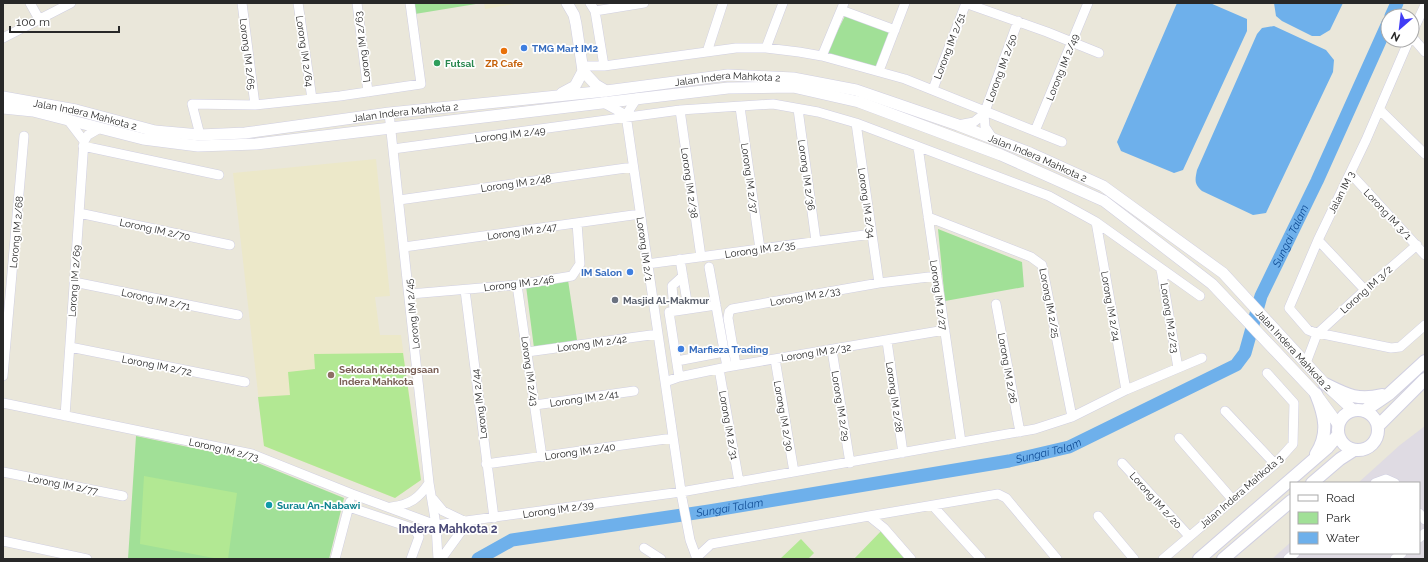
<svg xmlns="http://www.w3.org/2000/svg" width="1428" height="562" font-family="Raleway,sans-serif">
  <style>
    .industrial { fill: #dfdbe3 }
    .education { fill: #ece8c9 }
    .green { fill: #a1e097 }
    .pitch { fill: #b2e893 }
    .water { fill: #6eb0eb }
    .lines { fill: none; stroke-linecap: round; stroke-linejoin: round }
    .river { stroke: #6eb0eb; stroke-width: 13 }
    .minor-casing { stroke: #d0cfe1; stroke-width: 10 }
    .tertiary-casing { stroke: #d0cfe1; stroke-width: 12 }
    .secondary-casing { stroke: #d0cfe1; stroke-width: 14 }
    .minor { stroke: #fff; stroke-width: 9 }
    .tertiary { stroke: #fff; stroke-width: 11 }
    .secondary { stroke: #fff; stroke-width: 12 }
    .shop-dot { fill: #3f7fe0; stroke: #fff; stroke-width: 1.5 }
    .food-dot { fill: #e8710a; stroke: #fff; stroke-width: 1.5 }
    .leisure-dot { fill: #2e9e5b; stroke: #fff; stroke-width: 1.5 }
    .worship-dot { fill: #6b7280; stroke: #fff; stroke-width: 1.5 }
    .education-dot { fill: #8d6e63; stroke: #fff; stroke-width: 1.5 }
    .culture-dot { fill: #0f9aa8; stroke: #fff; stroke-width: 1.5 }
    .labels { text-anchor: middle; stroke-width: 3.5; stroke-linejoin: round; paint-order: stroke }
    .street-label { font-size: 10px; fill: #282828; stroke: #fff }
    .shop-label { font-size: 10px; font-weight: bold; fill: #366cbe; stroke: #fff; text-anchor: start }
    .leisure-label { font-size: 10px; font-weight: bold; fill: #27864d; stroke: #fff; text-anchor: start }
    .food-label { font-size: 10px; font-weight: bold; fill: #c56008; stroke: #fff }
    .worship-label { font-size: 10px; font-weight: bold; fill: #5b616d; stroke: #fff; text-anchor: start }
    .education-label { font-size: 10px; font-weight: bold; fill: #785e54; stroke: #fff; text-anchor: start }
    .culture-label { font-size: 10px; font-weight: bold; fill: #0d838f; stroke: #fff; text-anchor: start }
    .water-label { font-size: 11px; font-style: italic; fill: #104c94; stroke: #fff }
    .quarter-label { font-size: 12px; font-weight: bold; fill: #4b4a77; stroke: #fff }
  </style>
  <rect width="100%" height="100%" fill="#eae7da"/>
  <path class="industrial" d="M1425,426V559H1272L1291,542V553H1419V483H1358L1400,445Z"/>
  <path class="education" d="M484,3H521L485,9Z
    M376,159L390,296L375,297L380,335H401L421,480L395,498L264,446L233,173Z"/>
  <path class="green" d="M414,3H482L415,14Z
    M848,10L893,28L878,67L826,54Z
    M938,229L1022,262L1024,287L945,301Z
    M568,280L577,340L534,348L526,286Z
    M136,436L250,460L344,498L329,559H128Z"/>
  <path class="pitch" d="M403,353L421,480L395,498L264,446L258,397L290,395L288,372L315,369L314,354Z
    M144,476L237,493L228,559H219L140,544Z
    M884,528L911,559H854Z
    M801,539L814,553L808,559H780Z"/>
  <path class="water" d="M1177,3H1210L1247,19V31L1183,170L1174,173L1121,151L1117,142Z
    M1274,3H1343L1330,30L1320,36H1312L1282,21L1276,16Z
    M1274,26L1326,50L1334,60L1333,72L1266,213L1253,215L1202,191C1194,184 1195,180 1197,170L1257,34L1262,28Z"/>
  <g class="lines">
    <g class="river">
      <path d="M1391,16L1397,3"/>
      <path id="s1" d="M478,559L512,540L709,511L1009,461L1069,447L1236,365L1245,353L1261,296L1317,181L1388,23"/>
    </g>
    <g class="minor-casing">
      <path id="minor" d="M30,3L39,19
        M242,3L255,105
        M298,3L312,99
        M357,3L368,92
        M590,3L595,11L604,66
        M965,3L1047,32L1099,53
        M841,10L895,30
        M595,11L644,3
        M1412,33L1425,5
        M1412,37L1425,52
        M3,38L71,3
        M1409,40L1366,140L1318,240L1289,308L1308,330L1313,332L1391,348L1400,347L1425,325
        M766,48L783,3
        M707,52L723,3
        M822,56L844,3
        M583,66H604L736,48H766L799,52L822,56L905,79L1062,142
        M879,71L905,3
        M933,89L966,3
        M637,98L626,115L682,498L690,540L697,559
        M602,102L626,115
        M740,107L760,249
        M798,109L816,241
        M680,110L701,257
        M1380,110L1425,154
        M389,113L429,483L436,525L438,559
        M984,114L985,127L993,139
        M68,120L84,141
        M856,123L879,283
        M958,125L974,122L984,114L1018,21
        M1035,131L1088,3
        M200,135L192,104L255,105L340,96L421,84L410,3
        M83,146L219,175
        M918,147L961,442
        M393,149L680,110L773,104L818,112L856,123L1049,196L1096,222L1200,296
        M1351,174L1425,255
        M399,200L633,167
        M79,213L230,245
        M928,217L1031,257L1042,265L1072,417
        M1096,222L1126,390
        M1318,240L1365,290
        M404,247L640,214
        M680,259L688,308
        M647,264L872,234
        M709,267L727,367
        M1161,269L1178,368
        M74,282L238,315
        M517,285L542,457
        M465,290L494,518
        M410,294L517,285L572,276L580,264L577,223
        M996,304L1020,432
        M674,310L672,286L683,276
        M887,341L903,453
        M70,347L245,382
        M832,350L850,463
        M527,352L658,334
        M775,359L794,472
        M677,361L724,352
        M1306,363L1317,334L1365,290L1417,245
        M736,365L728,318L729,312L732,309L879,283L937,276
        M719,369L739,482
        M3,376L24,136
        M679,377L669,312L716,305
        M665,382L679,377L727,367L945,330
        M3,403L252,454L352,494L436,525L681,492L1035,429L1072,417L1126,390L1202,358
        M535,405L634,391
        M1225,411L1275,464
        M65,416L84,141L88,135L100,128
        M1179,438L1232,499
        M1122,463L1189,536
        M486,464L673,438
        M3,472L123,496
        M1375,483L1386,479L1395,483
        M433,499L443,511L464,521
        M933,506L981,559
        M349,507L415,529L419,537L411,559
        M391,507C410,505 419,498 429,483
        M1419,513L1425,520
        M1098,516L1134,559
        M1419,538L1425,533
        M3,541L87,559
        M644,548L661,559
        M696,558L711,544L869,516
        M335,559L350,502
        M441,559L468,522
        M911,559L884,528L869,516L998,494L1006,498L1057,559
        M1163,559L1275,464L1293,444L1294,403L1267,373
        M1288,559L1295,553
        M1395,559L1402,553"/>
    </g>
    <g class="tertiary-casing">
      <g id="tertiary">
        <path d="M583,71L596,85L606,91"/>
        <path d="M562,93L575,86L583,71L576,24L574,15L567,3"/>
        <path id="s2" d="M3,97L76,110L155,131L200,135L245,133L389,113L606,91L728,75L793,78L856,90L958,125L1030,153L1103,186L1223,273L1325,384L1353,410"/>
        <path d="M3,108L33,111L143,139L198,146L256,144L728,88L793,87L859,102L1001,155L1104,201L1212,284L1316,394L1338,424"/>
      </g>
    </g>
    <g class="secondary-casing">
      <path id="secondary" d="M1325,384C1347,395 1358,401 1382,395
        M1338 430a20 20 0 1 1 40 0a20 20 0 1 1-40 0Z
        M1364,411L1389,394L1425,361
        M1378,426L1425,379
        M1316,454C1329,434 1325,416 1316,394
        M1312,483L1340,459L1354,450
        M1199,559L1327,448L1338,435
        M1223,559L1291,501"/>
    </g>
    <use href="#minor" class="minor"/>
    <use href="#tertiary" class="tertiary"/>
    <use href="#secondary" class="secondary"/>
  </g>
  <g class="shop-dot">
    <circle cx="524" cy="48" r="4"/>
    <circle cx="630" cy="272" r="4"/>
    <circle cx="681" cy="349" r="4"/>
  </g>
  <circle class="food-dot" cx="504" cy="51" r="4"/>
  <circle class="leisure-dot" cx="437" cy="63" r="4"/>
  <circle class="worship-dot" cx="615" cy="300" r="4"/>
  <circle class="education-dot" cx="331" cy="375" r="4"/>
  <circle class="culture-dot" cx="269" cy="505" r="4"/>
  <g class="labels">
    <g class="street-label">
      <text transform="translate(949 46) rotate(-69)" y="4">Lorong IM 2/51</text>
      <text transform="translate(362 47) rotate(-97)" y="4">Lorong IM 2/63</text>
      <text transform="translate(305 51) rotate(82)" y="4">Lorong IM 2/64</text>
      <text transform="translate(248 54) rotate(83)" y="4">Lorong IM 2/65</text>
      <text transform="translate(1062 67) rotate(-68)" y="4">Lorong IM 2/49</text>
      <text transform="translate(1001 68) rotate(-70)" y="4">Lorong IM 2/50</text>
      <text dy="4" stroke="none"><textPath href="#s2" startOffset="732">Jalan Indera Mahkota 2</textPath></text>
      <text dy="4" stroke="none"><textPath href="#s2" startOffset="408">Jalan Indera Mahkota 2</textPath></text>
      <text dy="4" stroke="none"><textPath href="#s2" startOffset="84">Jalan Indera Mahkota 2</textPath></text>
      <text transform="translate(510 134) rotate(-7)" y="4">Lorong IM 2/49</text>
      <text dy="4" stroke="none"><textPath href="#s2" startOffset="1056">Jalan Indera Mahkota 2</textPath></text>
      <text transform="translate(807 175) rotate(82)" y="4">Lorong IM 2/36</text>
      <text transform="translate(750 178) rotate(82)" y="4">Lorong IM 2/37</text>
      <text transform="translate(516 183) rotate(-8)" y="4">Lorong IM 2/48</text>
      <text transform="translate(690 183) rotate(82)" y="4">Lorong IM 2/38</text>
      <text transform="translate(1341 192) rotate(-63)" y="4">Jalan IM 3</text>
      <text transform="translate(867 203) rotate(82)" y="4">Lorong IM 2/34</text>
      <text transform="translate(1388 214) rotate(47)" y="4">Lorong IM 3/1</text>
      <text transform="translate(155 229) rotate(12)" y="4">Lorong IM 2/70</text>
      <text transform="translate(522 231) rotate(-8)" y="4">Lorong IM 2/47</text>
      <text transform="translate(16 232) rotate(-85)" y="4">Lorong IM 2/68</text>
      <text transform="translate(645 249) rotate(82)" y="4">Lorong IM 2/1</text>
      <text transform="translate(760 249) rotate(-8)" y="4">Lorong IM 2/35</text>
      <text transform="translate(74 281) rotate(-86)" y="4">Lorong IM 2/69</text>
      <text transform="translate(519 283) rotate(-7)" y="4">Lorong IM 2/46</text>
      <text transform="translate(1366 289) rotate(-42)" y="4">Lorong IM 3/2</text>
      <text transform="translate(939 295) rotate(82)" y="4">Lorong IM 2/27</text>
      <text transform="translate(805 296) rotate(-10)" y="4">Lorong IM 2/33</text>
      <text transform="translate(156 299) rotate(12)" y="4">Lorong IM 2/71</text>
      <text transform="translate(1050 303) rotate(79)" y="4">Lorong IM 2/25</text>
      <text transform="translate(1111 306) rotate(80)" y="4">Lorong IM 2/24</text>
      <text transform="translate(412 314) rotate(-96)" y="4">Lorong IM 2/45</text>
      <text transform="translate(1170 318) rotate(81)" y="4">Lorong IM 2/23</text>
      <text transform="translate(592 343) rotate(-8)" y="4">Lorong IM 2/42</text>
      <text dy="4" stroke="none"><textPath href="#s2" startOffset="1380">Jalan Indera Mahkota 2</textPath></text>
      <text transform="translate(816 352) rotate(-9)" y="4">Lorong IM 2/32</text>
      <text transform="translate(157 365) rotate(11)" y="4">Lorong IM 2/72</text>
      <text transform="translate(1008 368) rotate(80)" y="4">Lorong IM 2/26</text>
      <text transform="translate(530 371) rotate(82)" y="4">Lorong IM 2/43</text>
      <text transform="translate(895 397) rotate(82)" y="4">Lorong IM 2/28</text>
      <text transform="translate(584 398) rotate(-8)" y="4">Lorong IM 2/41</text>
      <text transform="translate(479 404) rotate(-97)" y="4">Lorong IM 2/44</text>
      <text transform="translate(841 406) rotate(81)" y="4">Lorong IM 2/29</text>
      <text transform="translate(784 416) rotate(80)" y="4">Lorong IM 2/30</text>
      <text transform="translate(729 425) rotate(80)" y="4">Lorong IM 2/31</text>
      <text transform="translate(224 449) rotate(13)" y="4">Lorong IM 2/73</text>
      <text transform="translate(580 451) rotate(-8)" y="4">Lorong IM 2/40</text>
      <text transform="translate(63 484) rotate(11)" y="4">Lorong IM 2/77</text>
      <text transform="translate(1241 491) rotate(-41)" y="4">Jalan Indera Mahkota 3</text>
      <text transform="translate(1156 500) rotate(48)" y="4">Lorong IM 2/20</text>
      <text transform="translate(558 509) rotate(-8)" y="4">Lorong IM 2/39</text>
    </g>
    <g class="shop-label">
      <text x="532" y="52">TMG Mart IM2</text>
      <text x="622" y="276" text-anchor="end">IM Salon</text>
      <text x="689" y="353">Marfieza Trading</text>
    </g>
    <g class="leisure-label">
      <text x="445" y="67">Futsal</text>
    </g>
    <g class="food-label">
      <text x="504" y="67">ZR Cafe</text>
    </g>
    <g class="worship-label">
      <text x="623" y="304">Masjid Al-Makmur</text>
    </g>
    <g class="education-label">
      <text x="339" y="373">Sekolah Kebangsaan<tspan x="339" dy="12">Indera Mahkota</tspan></text>
    </g>
    <g class="culture-label">
      <text x="277" y="509">Surau An-Nabawi</text>
    </g>
    <g class="water-label">
      <text dy="4" stroke="none"><textPath href="#s1" startOffset="931">Sungai Talam</textPath></text>
      <text dy="4" stroke="none"><textPath href="#s1" startOffset="583">Sungai Talam</textPath></text>
      <text dy="4" stroke="none"><textPath href="#s1" startOffset="259">Sungai Talam</textPath></text>
    </g>
    <g class="quarter-label">
      <text x="448" y="533">Indera Mahkota 2</text>
    </g>
  </g>
  <rect width="1428" height="562" fill="none" stroke="#282828" stroke-width="8"/>
  <rect x="1290" y="482" width="130" height="72" fill="#ffffff" stroke="#a9a9a9"/>
  <rect x="1298" y="495" width="20" height="6" fill="#ffffff" stroke="#a9a9a9"/>
  <text x="1326" y="502" font-size="12" fill="#282828">Road</text>
  <rect x="1298" y="512" width="20" height="12" fill="#a1e097" stroke="#a9a9a9"/>
  <text x="1326" y="522" font-size="12" fill="#282828">Park</text>
  <rect x="1298" y="532" width="20" height="12" fill="#6eb0eb" stroke="#a9a9a9"/>
  <text x="1326" y="542" font-size="12" fill="#282828">Water</text>
  <g transform="translate(1400 28) rotate(208)"><circle r="19" fill="#ffffff" stroke="#a9a9a9"/>
  <path d="M0-3L7 15L0 10L-7 15Z" fill="#403cf5"/>
  <text y="-6" font-size="11" font-weight="bold" text-anchor="middle" fill="#282828">N</text>
  </g>
  <path d="M10 26v6h109v-6" fill="none" stroke="#282828" stroke-width="2"/>
  <text x="16" y="26" font-size="12" fill="#282828" stroke="#ffffff" stroke-width="3" paint-order="stroke">100 m</text>
</svg>
